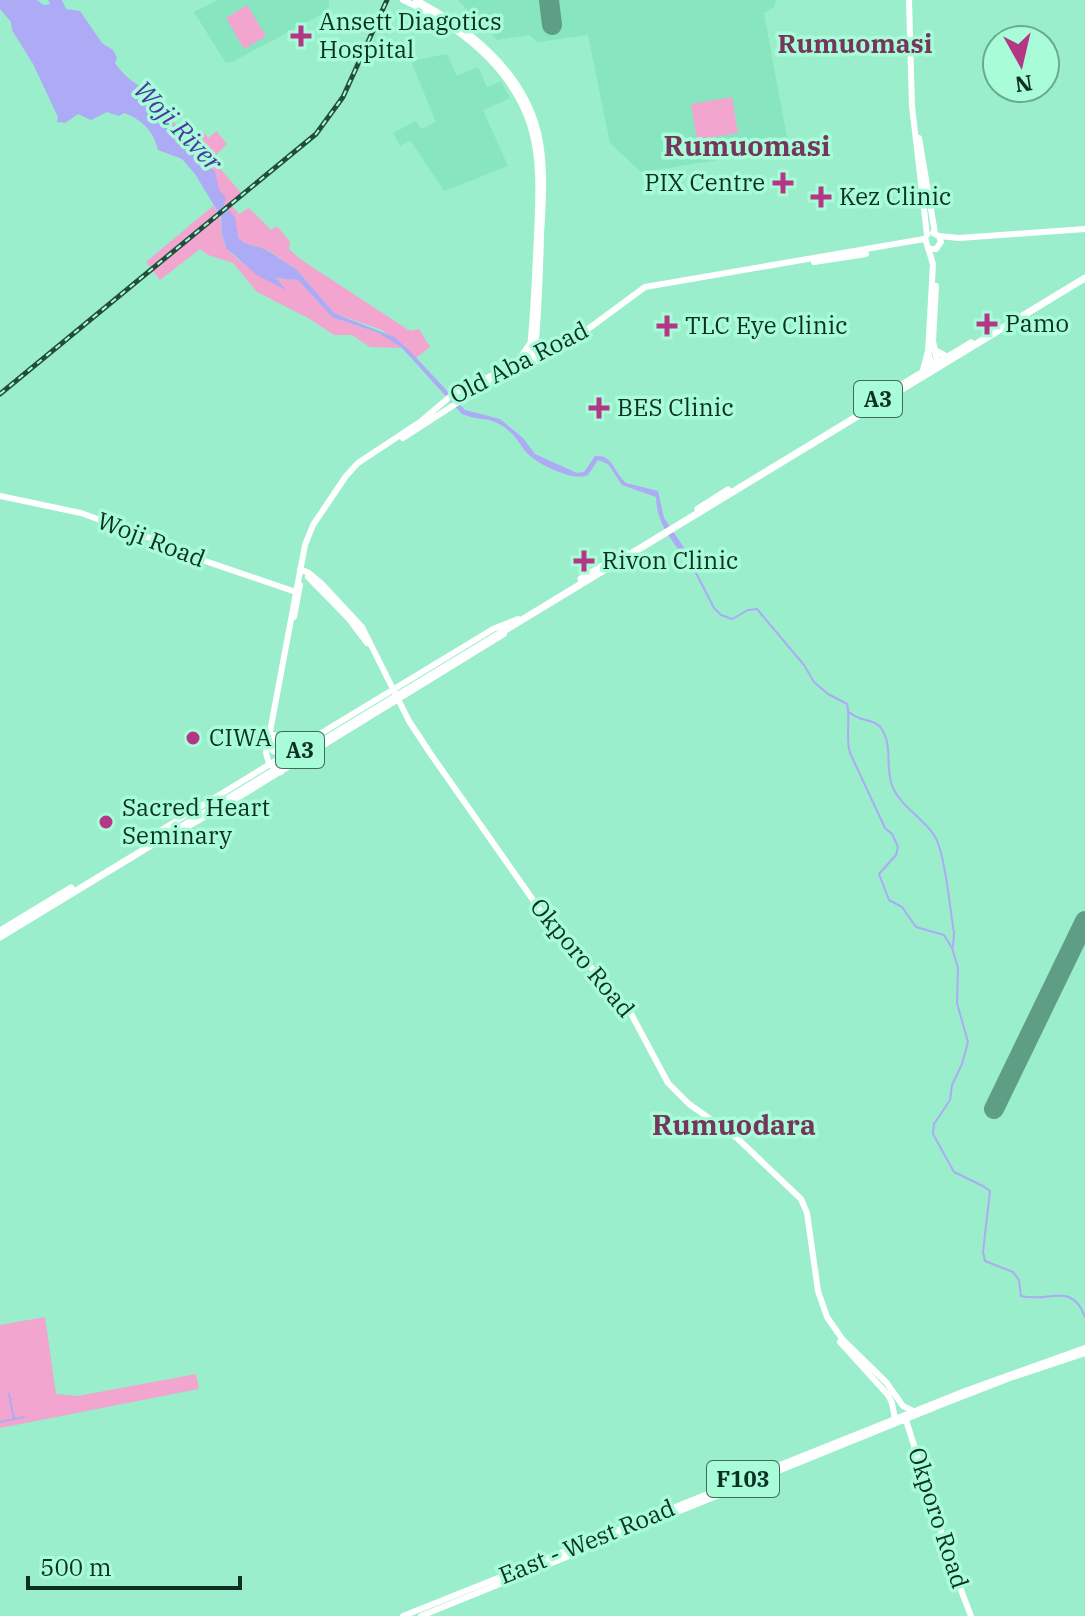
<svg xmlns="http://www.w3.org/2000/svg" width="1085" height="1616" font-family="'IBM Plex Serif',serif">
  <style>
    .built { fill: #87e5bf }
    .green { fill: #f2a5cf }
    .water { fill: #adaaf6 }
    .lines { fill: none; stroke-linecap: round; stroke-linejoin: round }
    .stream { stroke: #adaaf6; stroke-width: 2 }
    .runway { stroke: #5e9e84; stroke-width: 20 }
    .major { stroke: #fff; stroke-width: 6 }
    .highway { stroke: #fff; stroke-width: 7 }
    .rail-casing { stroke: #224d3d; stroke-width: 5 }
    .rail { stroke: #a8fcd8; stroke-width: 2; stroke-dasharray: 6; stroke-linecap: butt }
    .poi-dot { fill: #b43786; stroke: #a8fcd8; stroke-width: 3 }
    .labels { text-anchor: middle; stroke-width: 7; stroke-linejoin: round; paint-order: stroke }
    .shield { fill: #a8fcd8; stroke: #3b6d59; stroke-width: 2 }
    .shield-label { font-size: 22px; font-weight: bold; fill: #0c3023 }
    .poi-label { font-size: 24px; fill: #0c3023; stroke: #a8fcd8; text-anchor: start }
    .street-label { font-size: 24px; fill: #0c3023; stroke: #a8fcd8 }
    .neighbourhood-label { font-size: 26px; font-weight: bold; fill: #75365b; stroke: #a8fcd8 }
    .water-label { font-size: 26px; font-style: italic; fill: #4c37a3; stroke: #a8fcd8 }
    .quarter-label { font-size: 28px; font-weight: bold; fill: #75365b; stroke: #a8fcd8 }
  </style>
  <rect width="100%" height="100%" fill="#9beecb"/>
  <path class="built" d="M218,0H329V6L324,13L230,63L225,62L194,12Z
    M458,0H776L774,7L764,13L789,149L641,172L610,143L588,35L538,42L529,35L497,40Z
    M447,54L457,76L478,67L487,87L501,81L510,98L483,110L508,166L444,191L410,140L400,146L393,133L416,121L421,129L436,122L411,61Z"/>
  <path class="green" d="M247,5L266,36L244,49L226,18Z
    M115,63C125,78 139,88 156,93L182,135L190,131L196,137L203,131L208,138L217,131L218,133L227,144L212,159L242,194L230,204L239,214L249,208L271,230L277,226L290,242L289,249L300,259L410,331L419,329L430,347L416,358L409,350L382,330L334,313L296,269L266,249L244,243L238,237L228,212L203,168L132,92Z
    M732,97L738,133L697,140L691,104Z
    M213,206C226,221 218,227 224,242C231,261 264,277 281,284L276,278L298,280L332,317L379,333L402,348L370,347L352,335H334L308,318L257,292L233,263L208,255L200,249L160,280L146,262Z
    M45,1317L56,1394L78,1396L196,1374L199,1389L0,1428V1325Z"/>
  <path class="water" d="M0,0H37L44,5L50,4L48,0H62L66,9L80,11L102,43L113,50L117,58L115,63C125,78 139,88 156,93C173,121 186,156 215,171L219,190L226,198L224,205L235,217L238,237L244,243L265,249L296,269L334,313L394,337L409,350L465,410L500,419L523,438L535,454L577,473L584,472L595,456C613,454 614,473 626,483L658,491L664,518L697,567L691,570C677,542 657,530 656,497L622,485L608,464L598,460L588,475C573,482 536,464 525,451C517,440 512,431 499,424C487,417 474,420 462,414L402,348L379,333L332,317L298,280L276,278L286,290L257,275L227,249L222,235L221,217L195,174L182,159L158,150C154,131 141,119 124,113L119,116L107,112L91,120L78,114L65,123L57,122L58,117L33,64L12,30L11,22L0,9Z"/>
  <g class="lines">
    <path class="stream" d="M694,569L714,608L721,615L732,619L748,610L757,609L804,665L814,682L828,694L847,704C851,720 845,736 850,753L885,828L892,834L898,847L896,855L879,874L889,900L902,907L916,927L944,935L952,948L958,968L957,1003L968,1042L962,1064L952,1085L950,1100L934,1124L933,1134L954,1172L983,1186L990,1191L983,1252L985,1261L1013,1272L1019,1280L1021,1296C1049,1303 1072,1281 1085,1317
      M849,712C859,722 876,719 881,728C894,747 884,768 893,788C902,807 923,818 934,835C945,851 950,910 954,933L953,947
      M9,1394L14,1419
      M0,1422L24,1417"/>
    <path class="runway" d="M549,0L552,25
      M994,1109L1085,921"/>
    <path class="major" d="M403,0C466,29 526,78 536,151C540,179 538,208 537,237C535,274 534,311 530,348L533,360
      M416,0C472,30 528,75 540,142C545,173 543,203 541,234C540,273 539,311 535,350L538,361
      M909,0L912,106L927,235
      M919,138L935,233
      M939,236L959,238L1085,229
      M925,238L933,264L928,353L933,368
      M929,249H936L941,242L939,236L933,233
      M814,262L866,254
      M936,286L933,341L938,366
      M515,366L529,345
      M403,438L477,390L502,377
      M0,496L81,513L175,547L205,561L296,592
      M300,569L309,573L322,584L362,627L409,721L430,753L545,917L628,1008L668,1083L689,1104L737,1138L801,1199L807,1213L818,1291L827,1317L843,1340L886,1382L903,1406L913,1411
      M308,577L349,619L367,643
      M294,617L300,585
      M274,735L273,751L283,755
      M281,772L269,764L266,753L305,545L313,525L346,476L358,463L420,422L452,395L472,384L569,343L645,287L924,239
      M158,836L163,829L493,629L518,619
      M165,840L244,794L504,634
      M840,1342L888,1395L892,1403L895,1419
      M906,1420L953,1569L971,1616
      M403,1616L965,1391L1085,1348
      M421,1616L943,1404L1010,1378L1085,1353"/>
    <path class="highway" d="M934,350L947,357
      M923,372L928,353
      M872,403L971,343
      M698,509L728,490
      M581,579L625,552
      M0,931L71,888
      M0,937L1085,278"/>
    <g class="rail-casing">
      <path id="rail" d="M0,394L316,134L343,97L387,0"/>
    </g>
    <use href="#rail" class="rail"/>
  </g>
  <g class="poi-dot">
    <path d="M297 24h8v8h8v8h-8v8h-8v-8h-8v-8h8z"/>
    <path d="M779 171h8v8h8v8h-8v8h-8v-8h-8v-8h8z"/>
    <path d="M817 185h8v8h8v8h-8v8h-8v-8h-8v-8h8z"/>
    <path d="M983 312h8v8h8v8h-8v8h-8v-8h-8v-8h8z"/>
    <path d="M663 314h8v8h8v8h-8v8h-8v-8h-8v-8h8z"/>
    <path d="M595 396h8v8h8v8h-8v8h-8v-8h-8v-8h8z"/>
    <path d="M580 549h8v8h8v8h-8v8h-8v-8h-8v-8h8z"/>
    <circle cx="193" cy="738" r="8"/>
    <circle cx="106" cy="822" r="8"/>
  </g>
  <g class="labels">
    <g class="shield">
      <rect x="854" y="381" width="48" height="36" rx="6"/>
      <rect x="276" y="732" width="48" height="36" rx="6"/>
      <rect x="707" y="1461" width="72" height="36" rx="6"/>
    </g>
    <g class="shield-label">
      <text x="878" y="407">A3</text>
      <text x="300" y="758">A3</text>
      <text x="743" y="1487">F103</text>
    </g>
    <g class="poi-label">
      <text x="319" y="30">Ansett Diagotics<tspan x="319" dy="28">Hospital</tspan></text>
      <text x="765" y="191" text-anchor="end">PIX Centre</text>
      <text x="839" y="205">Kez Clinic</text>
      <text x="1005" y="332">Pamo</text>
      <text x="685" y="334">TLC Eye Clinic</text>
      <text x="617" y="416">BES Clinic</text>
      <text x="602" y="569">Rivon Clinic</text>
      <text x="209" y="746">CIWA</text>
      <text x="122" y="816">Sacred Heart<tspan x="122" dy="28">Seminary</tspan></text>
    </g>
    <g class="street-label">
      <text transform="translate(519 363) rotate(-27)" y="8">Old Aba Road</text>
      <text transform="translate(151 540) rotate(21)" y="8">Woji Road</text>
      <text transform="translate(582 958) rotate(50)" y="8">Okporo Road</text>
      <text transform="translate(938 1518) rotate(72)" y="8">Okporo Road</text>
      <text transform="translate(587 1542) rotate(-22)" y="8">East - West Road</text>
    </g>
    <g class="neighbourhood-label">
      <text x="855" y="53">Rumuomasi</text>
    </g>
    <g class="water-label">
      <text transform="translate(178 126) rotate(46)" y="9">Woji River</text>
    </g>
    <g class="quarter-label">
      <text x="747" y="156">Rumuomasi</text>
      <text x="734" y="1135">Rumuodara</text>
    </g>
  </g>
  <g transform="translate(1021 64) rotate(172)"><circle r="38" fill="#a8fcd8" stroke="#6aaa90" stroke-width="2"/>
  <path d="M0-6L14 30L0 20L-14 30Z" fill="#b43786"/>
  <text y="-12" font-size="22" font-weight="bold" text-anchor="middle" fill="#0c3023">N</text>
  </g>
  <path d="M28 1576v12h212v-12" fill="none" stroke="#0c3023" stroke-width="4"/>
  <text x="40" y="1576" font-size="24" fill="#0c3023" stroke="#a8fcd8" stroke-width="6" paint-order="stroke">500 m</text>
</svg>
